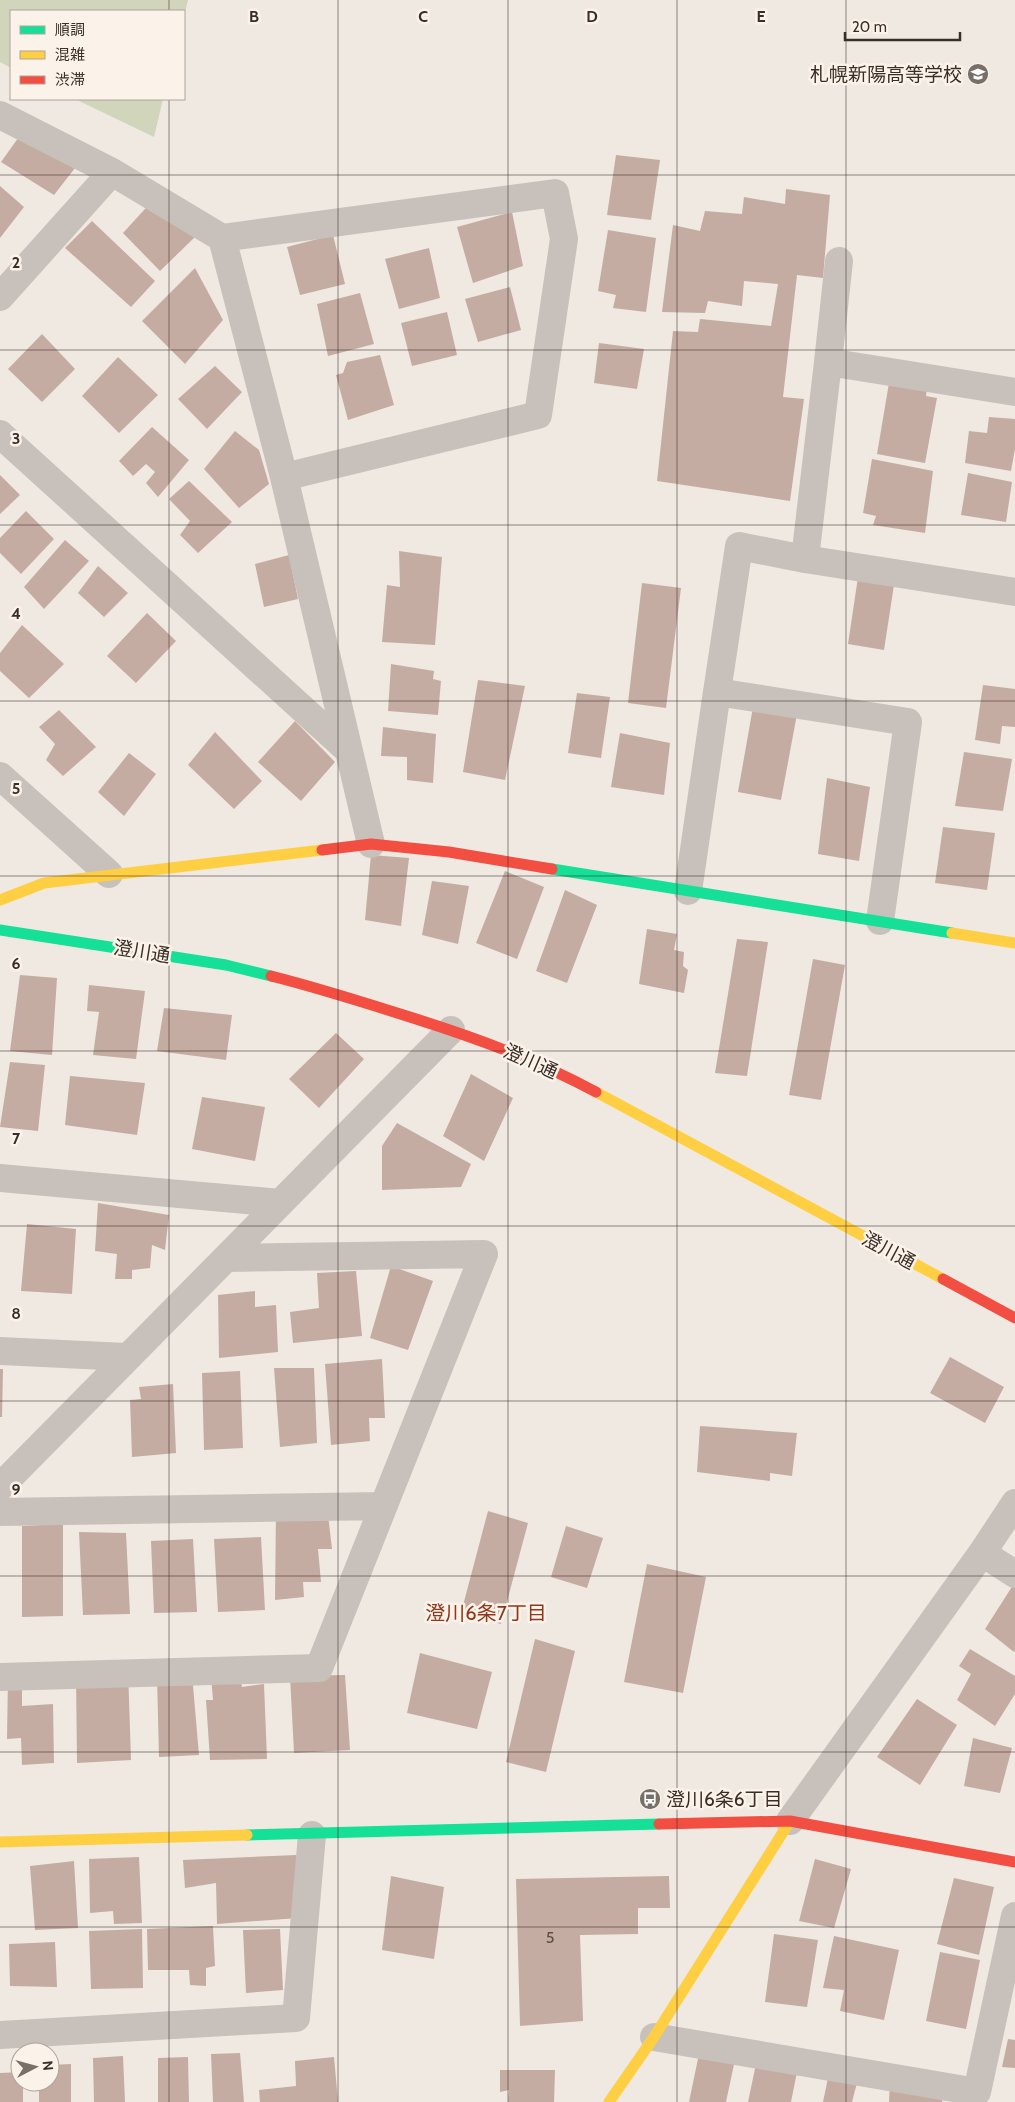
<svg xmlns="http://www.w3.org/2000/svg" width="1015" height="2102" font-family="Cabin,'Noto Sans JP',sans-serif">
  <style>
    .green { fill: #d0d5bb }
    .building { fill: #c4aca2 }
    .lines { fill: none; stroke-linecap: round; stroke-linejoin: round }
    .street { stroke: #c8c1bb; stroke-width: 28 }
    .fast { stroke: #16e098; stroke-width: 11 }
    .slow { stroke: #ffcf43; stroke-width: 11 }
    .jam { stroke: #f24e42; stroke-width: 11 }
    .grid { fill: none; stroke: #3a2e28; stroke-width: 1; stroke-opacity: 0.55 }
    .labels { text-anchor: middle; stroke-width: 5; stroke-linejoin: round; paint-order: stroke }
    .number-label { font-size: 16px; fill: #5c4e46 }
    .poi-label { font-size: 19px; fill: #3a2e28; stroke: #fbf3ea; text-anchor: end }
    .street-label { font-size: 19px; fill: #3a2e28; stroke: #fbf3ea }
    .neighbourhood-label { font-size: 20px; fill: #8f371b; stroke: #fbf3ea }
    .grid-label { font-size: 16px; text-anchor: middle; font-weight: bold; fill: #3a2e28; stroke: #fbf3ea; stroke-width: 5; stroke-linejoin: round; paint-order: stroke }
  </style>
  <rect width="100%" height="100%" fill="#efe9e2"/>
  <path class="green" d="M0,0H188L184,16V11H11V68L0,62Z
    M75,99H163L154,137Z"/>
  <path class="building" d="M26,127L82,159L54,195L1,162Z
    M616,155L660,160L651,220L607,215Z
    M0,186L24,207L0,238Z
    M786,189L830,195L823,278L797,275L783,397L804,399L790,501L657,481L673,331L698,332L700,319L771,326L778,284L744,281L742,306L708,301L705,313L662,312L673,225L700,231L705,211L742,214L744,197L785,204Z
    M155,198L195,237L160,271L123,233Z
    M512,212L523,266L473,283L457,227Z
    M92,221L155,281L131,307L65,248Z
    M608,230L656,238L646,312L613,308L616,295L598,291Z
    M333,235L345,284L300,295L287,247Z
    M429,248L440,298L399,309L385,259Z
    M195,268L223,320L185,364L142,321Z
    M510,287L521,330L478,342L465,299Z
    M360,293L374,344L328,356L317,304Z
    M447,312L457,355L412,366L401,323Z
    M42,334L75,369L42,402L8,369Z
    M599,343L644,349L637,389L594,383Z
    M380,355L394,405L348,420L336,375L343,373L347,362Z
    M118,357L158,395L119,433L82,396Z
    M215,366L242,392L207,429L178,399Z
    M890,377L928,379L926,396L937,398L925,463L877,454Z
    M989,417L1015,419V449L1011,471L965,463L969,431L987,433Z
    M152,427L189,460L158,497L146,483L155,472L146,464L133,476L119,461Z
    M235,431L259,450L269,484L239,508L204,469Z
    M872,459L933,471L925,533L873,525L876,516L863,513Z
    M968,473L1012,482L1006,522L961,515Z
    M0,475L20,495L0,514Z
    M189,481L232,522L198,553L180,535L190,521L169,499Z
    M26,511L54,539L21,574L0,553V538Z
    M65,540L89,561L44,609L24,587Z
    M399,551L442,557L435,645L382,642L387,585L400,587Z
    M289,555L298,599L264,607L255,564Z
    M98,566L128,593L104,617L78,593Z
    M858,577L894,585L884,650L848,644Z
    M642,583L681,588L666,708L628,703Z
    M147,613L176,641L136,683L107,656Z
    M22,625L64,664L29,698L0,671V653Z
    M391,664L434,671L433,679L441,681L438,715L388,711Z
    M478,680L525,686L505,780L463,772Z
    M983,685L1015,689V727L1002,726L1000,744L975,740Z
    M577,693L610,697L601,758L568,753Z
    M753,707L797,714L781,800L738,792Z
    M59,710L96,747L63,776L46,760L55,744L39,727Z
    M295,721L335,762L301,801L258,762Z
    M383,727L436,734L433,783L407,780V757L381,756Z
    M215,732L262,781L234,809L188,765Z
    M620,733L670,743L664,795L611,787Z
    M964,752L1012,759L1003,811L955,806Z
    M129,753L156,774L124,816L98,792Z
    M827,778L870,787L859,861L818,854Z
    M943,827L995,833L987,890L935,883Z
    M371,855L409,858L401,926L365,920Z
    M505,871L544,887L517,959L476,943Z
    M432,881L469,886L458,944L422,935Z
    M565,890L597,905L567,983L536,971Z
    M647,929L677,934L674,950L684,952L683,966L688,970L684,993L639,984Z
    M737,939L768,942L747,1076L715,1073Z
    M813,959L845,965L821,1100L789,1095Z
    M20,975L57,978L52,1055L10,1051Z
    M89,985L145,991L136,1059L93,1055L99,1012L87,1011Z
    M164,1008L232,1015L226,1060L157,1051Z
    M336,1033L364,1059L319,1108L289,1079Z
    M10,1062L45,1065L38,1131L0,1127Z
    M471,1074L513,1098L484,1161L443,1136Z
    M70,1076L145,1083L137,1135L65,1125Z
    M202,1097L265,1107L255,1161L192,1149Z
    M397,1123L471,1164L461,1187L382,1190V1146Z
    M98,1203L169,1215L165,1250L152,1245L150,1268L132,1270V1279H115L117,1254L95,1251Z
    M27,1224L76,1229L72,1294L21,1291Z
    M391,1266L433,1281L408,1350L370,1338Z
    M356,1271L362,1336L293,1343L290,1312L319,1308L317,1273Z
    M255,1291V1307L276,1305L278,1352L219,1358L218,1295Z
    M950,1357L1004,1387L985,1423L930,1393Z
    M382,1359L385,1418H369L370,1441L331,1445L325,1364Z
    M274,1368H314L317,1443L280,1447Z
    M0,1369H3L2,1417H0Z
    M240,1371L243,1448L204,1450L202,1373Z
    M173,1384L176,1453L132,1457L130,1400L141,1399L139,1387Z
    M700,1426L797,1433L792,1476L770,1473V1481L697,1472Z
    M327,1506L332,1549H318L321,1582H303L304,1597L275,1600L276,1512Z
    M488,1511L528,1523L501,1624L461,1613Z
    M63,1524V1616L22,1617V1526Z
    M566,1526L603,1538L587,1588L551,1577Z
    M79,1532L126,1533L130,1614L83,1615Z
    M261,1537L265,1610L218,1612L214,1539Z
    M193,1539L197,1612L154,1613L151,1541Z
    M647,1564L706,1577L683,1693L624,1682Z
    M1015,1582V1650L1014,1652L985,1629Z
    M535,1639L575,1651L546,1772L506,1762Z
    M970,1649L1015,1676V1694L995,1726L957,1700L971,1674L959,1666Z
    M420,1653L492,1672L477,1729L407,1713Z
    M128,1670L131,1760L77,1763L76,1674Z
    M239,1672L242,1687L264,1684L267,1759L210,1760L206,1700H213L211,1676Z
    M192,1674L199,1755L159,1757L157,1676Z
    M345,1675L350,1750L294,1753L290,1676Z
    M22,1676V1706L53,1704L54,1763L22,1765L21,1738L7,1739L8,1677Z
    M917,1699L957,1725L920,1785L877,1757Z
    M973,1738L1012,1748L1000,1793L964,1786Z
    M296,1855L298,1918L217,1924L216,1883L185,1888L183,1860Z
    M139,1857L142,1923L114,1924L113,1911L90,1913L89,1859Z
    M815,1859L851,1869L834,1928L799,1921Z
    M74,1861L78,1928L35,1930L30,1866Z
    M391,1876L444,1887L434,1959L382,1950Z
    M669,1876L670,1908H638V1934L580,1935L583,2021L520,2026L516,1879Z
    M954,1878L994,1887L979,1955L937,1944Z
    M213,1926L215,1966L206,1968V1986L190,1985L189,1970H148L147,1929Z
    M142,1929L143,1988L91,1989L89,1931Z
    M280,1929L283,1990L246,1993L243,1930Z
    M774,1934L818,1940L807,2007L765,2002Z
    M834,1936L899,1950L884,2020L840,2011L844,1990L823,1988Z
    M55,1942L57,1987L10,1986L9,1944Z
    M940,1952L980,1960L966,2029L926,2021Z
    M1008,2039L1015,2040V2068L1002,2067Z
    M700,2049L736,2055L726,2102H689Z
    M240,2053L244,2102H213L211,2054Z
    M123,2056L125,2102H94L93,2058Z
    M188,2057L189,2102H158V2058Z
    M334,2057L338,2102H260L259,2090L296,2086L295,2061Z
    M757,2059L798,2067L791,2102H748Z
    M71,2064V2102H39V2082H50V2065Z
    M500,2070H555L554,2102H508L509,2090L500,2092Z
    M20,2072V2082H23V2102H0V2073Z
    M829,2073L858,2079L852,2102H823Z
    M890,2081L945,2088L942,2102H889Z"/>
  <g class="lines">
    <path class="street" d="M0,115L112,172L222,238L284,477L371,844
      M222,238L555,193L564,239L538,415L284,477
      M0,297L112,172
      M828,362L839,261
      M0,434L349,751
      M805,559L1015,592
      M717,692L739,546L805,559L828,362L1015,392
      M0,776L109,874
      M688,891L717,692L908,722L880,921
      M0,1178L280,1203
      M0,1351L126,1357
      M0,1487L451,1030
      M0,1512L383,1506
      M982,1553L1015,1574
      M0,1677L319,1668L484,1254L228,1258
      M790,1821L982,1553L1015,1503
      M0,2035L296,2018L312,1835
      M654,2037L977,2092L1015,1916"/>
    <path class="fast" d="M552,869L952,933
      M0,930L226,965L271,976
      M247,1835L659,1824"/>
    <path class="slow" d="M0,900L44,883L322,850
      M952,933L1015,943
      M596,1092L943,1279
      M0,1842L247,1835
      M609,2102L654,2037L790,1821"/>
    <path class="jam" d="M322,850L371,844L449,852L552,869
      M271,976C319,988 366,1003 413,1018C476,1038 537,1060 596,1092
      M943,1279L1015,1318
      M659,1824L790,1821L1015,1862"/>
  </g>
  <path class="grid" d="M169,0V11M338,0V2102M508,0V2102M677,0V2102M846,0V2102M169,99V2102M0,175H1015M0,350H1015M0,525H1015M0,701H1015M0,876H1015M0,1051H1015M0,1226H1015M0,1401H1015M0,1576H1015M0,1752H1015M0,1927H1015"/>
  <defs>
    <g id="school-disc" transform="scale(1.125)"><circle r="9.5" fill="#796f69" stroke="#fbf3ea"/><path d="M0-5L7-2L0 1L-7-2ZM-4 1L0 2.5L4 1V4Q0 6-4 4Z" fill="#fff"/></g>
    <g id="bus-disc" transform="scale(1.125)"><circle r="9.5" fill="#796f69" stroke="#fbf3ea"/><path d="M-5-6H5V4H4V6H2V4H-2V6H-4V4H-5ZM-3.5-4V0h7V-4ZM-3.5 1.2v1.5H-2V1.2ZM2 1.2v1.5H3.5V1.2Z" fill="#fff"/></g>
  </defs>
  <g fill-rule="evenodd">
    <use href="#school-disc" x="978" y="74"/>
    <use href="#bus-disc" x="650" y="1799"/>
  </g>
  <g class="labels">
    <g class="number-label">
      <text x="550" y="1943">5</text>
    </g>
    <g class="poi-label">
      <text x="962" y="81">札幌新陽高等学校</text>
      <text x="666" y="1806" text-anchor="start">澄川6条6丁目</text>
    </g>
    <g class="street-label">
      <text transform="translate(142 951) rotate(9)" y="7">澄川通</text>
      <text transform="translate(531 1061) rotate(24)" y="7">澄川通</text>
      <text transform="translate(889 1250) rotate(28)" y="7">澄川通</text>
    </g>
    <g class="neighbourhood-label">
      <text x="486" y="1620">澄川6条7丁目</text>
    </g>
  </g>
  <g class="grid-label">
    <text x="254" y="22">B</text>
    <text x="423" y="22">C</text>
    <text x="592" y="22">D</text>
    <text x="761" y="22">E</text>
    <text x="16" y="268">2</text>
    <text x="16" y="444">3</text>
    <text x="16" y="619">4</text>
    <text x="16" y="794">5</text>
    <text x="16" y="969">6</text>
    <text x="16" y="1144">7</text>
    <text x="16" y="1319">8</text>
    <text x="16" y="1495">9</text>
  </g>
  <rect x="10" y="10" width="175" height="90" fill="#fbf3ea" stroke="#aea49c"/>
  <rect x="20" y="26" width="25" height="8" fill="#16e098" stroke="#aea49c"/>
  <text x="55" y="35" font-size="15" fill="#3a2e28">順調</text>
  <rect x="20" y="51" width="25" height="8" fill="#ffcf43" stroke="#aea49c"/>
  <text x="55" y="60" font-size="15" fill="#3a2e28">混雑</text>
  <rect x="20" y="76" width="25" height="8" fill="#f24e42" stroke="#aea49c"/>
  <text x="55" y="85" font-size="15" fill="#3a2e28">渋滞</text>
  <g transform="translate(35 2067) rotate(84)"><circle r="24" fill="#fbf3ea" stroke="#aea49c"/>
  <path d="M0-4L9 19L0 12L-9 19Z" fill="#796f69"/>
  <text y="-8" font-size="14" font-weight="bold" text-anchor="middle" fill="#3a2e28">N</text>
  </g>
  <path d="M845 32v8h115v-8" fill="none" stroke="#3a2e28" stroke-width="2.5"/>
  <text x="852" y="32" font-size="15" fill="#3a2e28" stroke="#fbf3ea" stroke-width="4" paint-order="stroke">20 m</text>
</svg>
